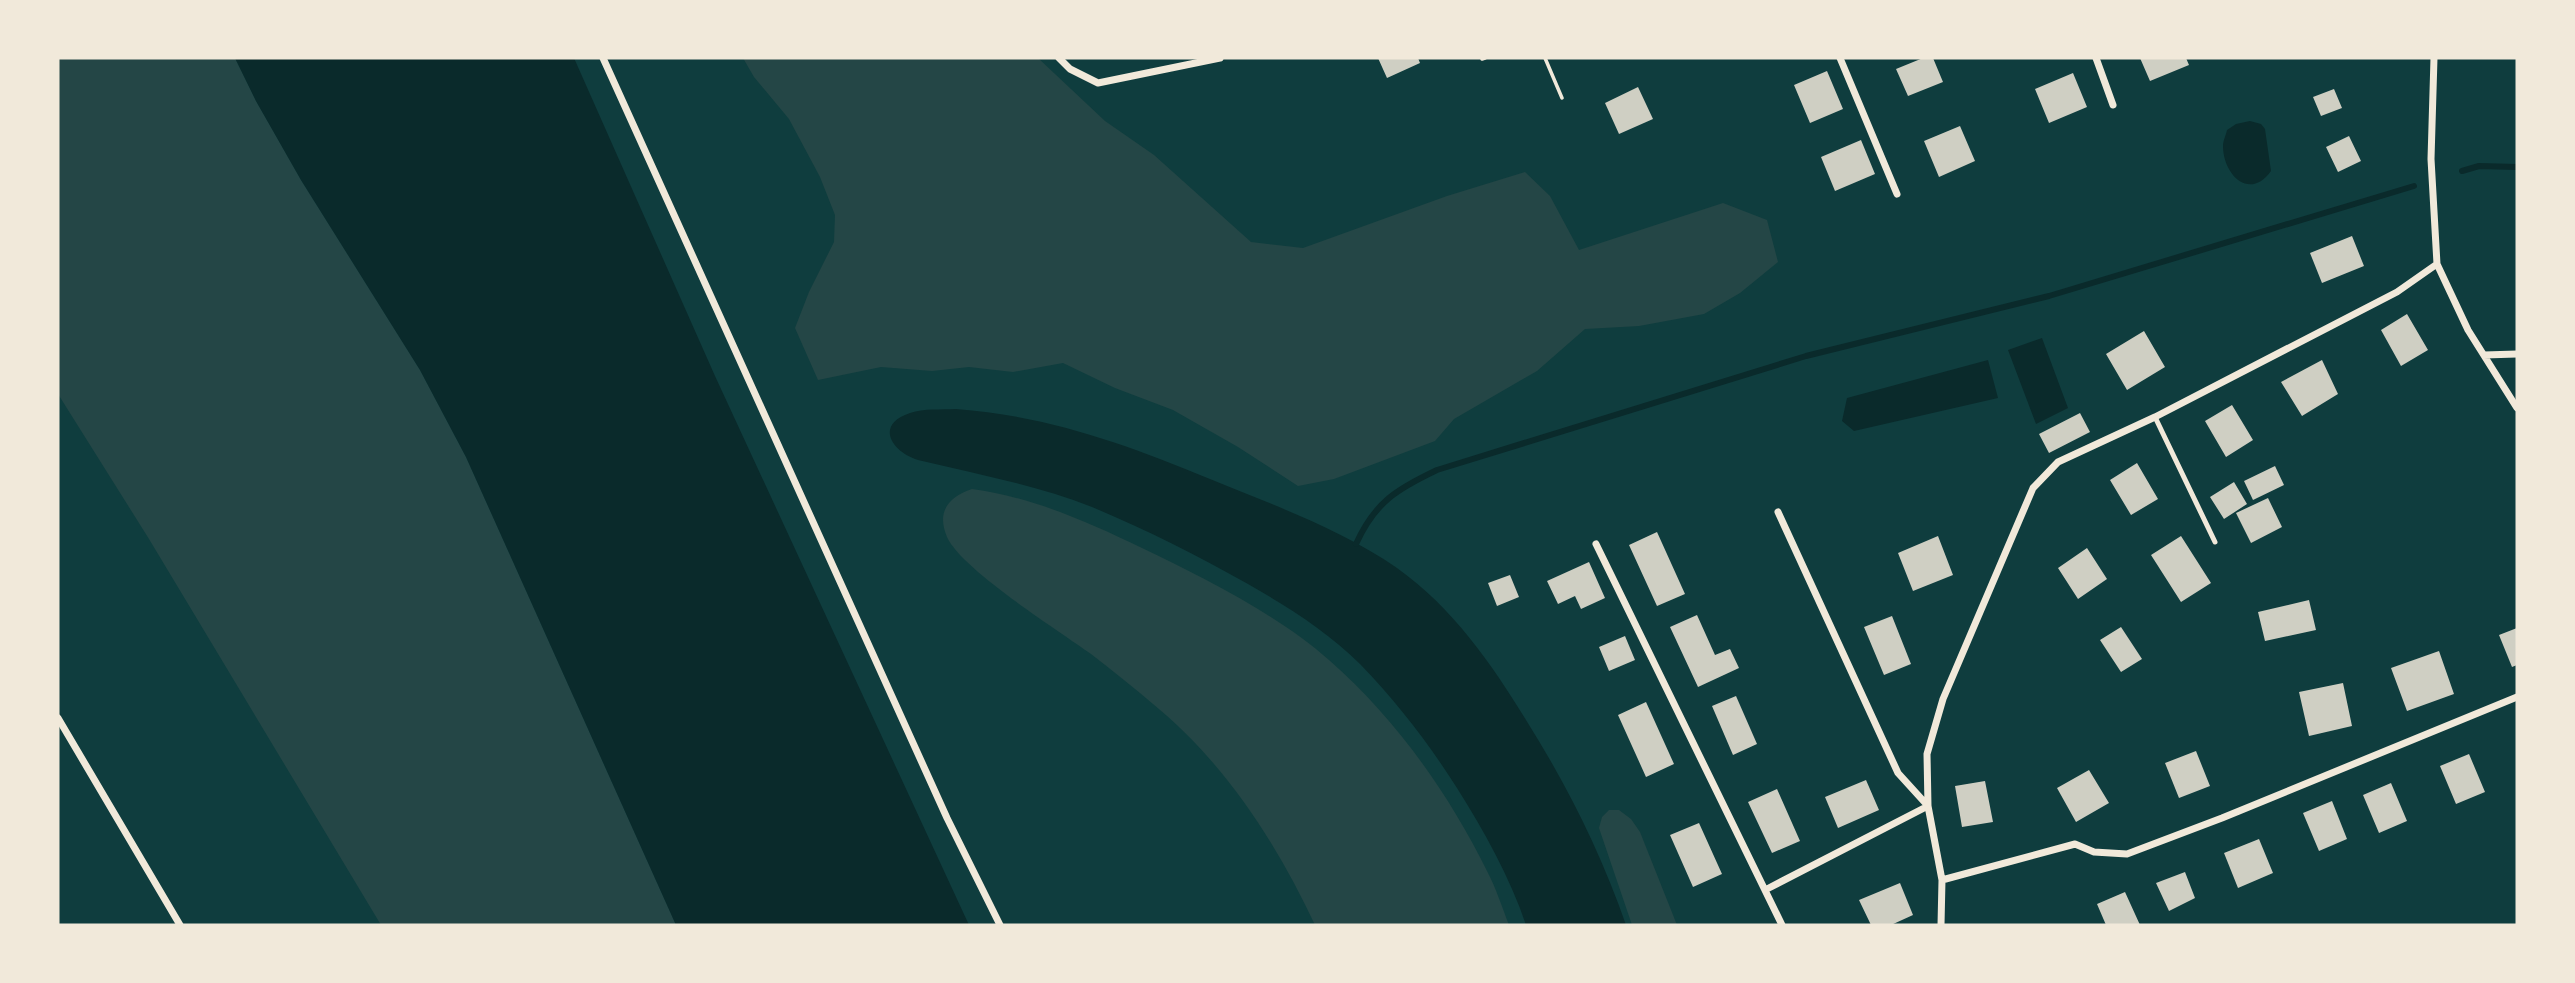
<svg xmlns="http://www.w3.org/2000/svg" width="2575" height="983" font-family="Arial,sans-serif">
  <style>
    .green { fill: #244646 }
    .water { fill: #0a2a2b }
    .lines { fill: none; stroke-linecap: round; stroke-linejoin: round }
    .stream { stroke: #0a2a2b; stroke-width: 6 }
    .building { fill: #cfcfc3 }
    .path { stroke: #f1e9da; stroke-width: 3.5 }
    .service { stroke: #f1e9da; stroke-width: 5 }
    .minor { stroke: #f1e9da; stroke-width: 7 }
  </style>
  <rect width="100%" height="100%" fill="#0f3d3e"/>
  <path class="green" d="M58,58H235L256,101L301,180L420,370L466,457L676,925H381L149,539L58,394Z
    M743,58H1038L1105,121L1154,155L1251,242L1303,248L1447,196L1525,172L1550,196L1579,250L1723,203L1767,220L1778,262L1740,293L1704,314L1639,326L1585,329L1537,371L1454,419L1435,441L1334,479L1298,486L1238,447L1173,410L1115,388L1063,363L1013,372L969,367L932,371L881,367L818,380L795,328L809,292L834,242L835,215L820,177L789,119L754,77Z
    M972,489C1032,497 1088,522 1142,548C1201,576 1280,616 1329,660C1395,718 1448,792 1487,871C1496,888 1502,907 1509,925H1315C1276,842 1225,763 1153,704C1133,687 1112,670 1091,654C1058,630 962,570 947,537C936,511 949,497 972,489Z
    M1609,810H1619L1631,819L1640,832L1677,925H1632L1599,828L1602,817Z"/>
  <path class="water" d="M235,58H574L715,376L969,925H676L466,457L420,370L301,180L256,101Z
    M2250,121L2261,124L2265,129L2271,171C2250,201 2223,175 2223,146C2223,141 2226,135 2227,130L2236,124Z
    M2042,338L2068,408L2036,424L2008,350Z
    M1988,360L1998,398L1854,431L1842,421L1847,398Z
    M956,409C1049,416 1125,444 1210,479C1273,505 1341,529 1397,568C1453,608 1491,663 1526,720C1567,785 1601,853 1626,925H1526C1510,877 1484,831 1457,788C1429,744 1397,702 1360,664C1327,631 1288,607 1248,584C1198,556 1145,529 1092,507C1036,485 976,474 918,460C892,452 874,425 910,413C924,408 941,410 956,409Z"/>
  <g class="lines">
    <path class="stream" d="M2462,171L2479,166L2517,167
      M1356,544C1375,502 1397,489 1437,470L1806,356L2049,296L2414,186"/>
  </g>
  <path class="building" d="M1378,58H1418L1420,63L1387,78Z
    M1923,58H1933L1943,82L1908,96L1896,69Z
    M2140,58H2186L2189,65L2150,81Z
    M1827,71L1843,109L1810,123L1794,85Z
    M2073,73L2087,107L2049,123L2035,89Z
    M1638,87L1653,119L1619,134L1605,103Z
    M2334,89L2342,108L2321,116L2313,97Z
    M1960,126L1975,161L1939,177L1924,141Z
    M2349,136L2361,161L2338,172L2326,147Z
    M1861,140L1875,174L1835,191L1821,157Z
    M2352,236L2364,266L2322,283L2310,253Z
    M2407,314L2428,350L2401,366L2381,330Z
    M2144,331L2165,367L2127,390L2106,354Z
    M2322,360L2338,394L2302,416L2281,382Z
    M2232,405L2253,440L2226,457L2205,421Z
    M2080,413L2090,432L2049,453L2039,434Z
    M2137,463L2158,499L2131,515L2110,480Z
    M2275,466L2284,485L2253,500L2244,481Z
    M2234,482L2247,504L2224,519L2210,497Z
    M2268,498L2282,527L2251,543L2236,513Z
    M1657,532L1685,594L1657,606L1629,545Z
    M1938,536L1953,575L1913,591L1898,553Z
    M2181,536L2211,583L2181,602L2151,555Z
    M2087,548L2107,579L2078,599L2058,568Z
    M1589,562L1605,598L1581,609L1575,596L1558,604L1547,581Z
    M1510,575L1519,597L1497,606L1488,583Z
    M2309,600L2316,630L2265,641L2258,612Z
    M1697,615L1715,655L1730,649L1739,668L1698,687L1670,627Z
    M1892,616L1911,664L1884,675L1864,627Z
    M2121,627L2142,659L2121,672L2100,640Z
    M2517,628V665L2512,667L2499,635Z
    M1625,636L1635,660L1609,671L1599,647Z
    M2439,651L2454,694L2407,711L2391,668Z
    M2343,683L2352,726L2309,736L2299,692Z
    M1736,696L1757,744L1733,755L1712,706Z
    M1646,702L1674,764L1646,777L1618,715Z
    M2196,751L2210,786L2179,798L2165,763Z
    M2469,754L2485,792L2456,804L2440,766Z
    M2089,770L2109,803L2076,822L2057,788Z
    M1866,780L1879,810L1838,828L1825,797Z
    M1985,781L1993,822L1962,827L1955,786Z
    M2391,783L2407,821L2379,833L2363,795Z
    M1777,789L1800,841L1772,853L1748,802Z
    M2332,801L2347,839L2319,851L2303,813Z
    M1699,823L1722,874L1693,887L1670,835Z
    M2259,839L2273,873L2238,888L2224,853Z
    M2185,872L2195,898L2169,911L2156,883Z
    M1900,883L1913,915L1891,925H1871L1859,900Z
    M2125,892L2140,925H2106L2097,904Z"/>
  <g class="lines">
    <path class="path" d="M1545,58L1562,98
      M1482,59L1485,58"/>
    <path class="service" d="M2155,417L2215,542"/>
    <path class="minor" d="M603,58L947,818L1000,925
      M1059,58L1070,69L1098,83L1220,58
      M1840,58L1897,194
      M2096,58L2113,105
      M2437,264L2468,330L2517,408
      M2484,355L2517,354
      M1596,544L1782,925
      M58,718L180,925
      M1942,880L2075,844L2094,852L2127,854L2222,818L2517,697
      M1765,890L1928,806L1898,773L1778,512
      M1941,925L1942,880L1928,806L1927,754L1943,699L2033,488L2058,462L2155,417L2397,292L2437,264L2431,159L2434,58"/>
  </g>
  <rect width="2575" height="983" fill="none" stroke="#f1e9da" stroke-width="119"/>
</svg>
